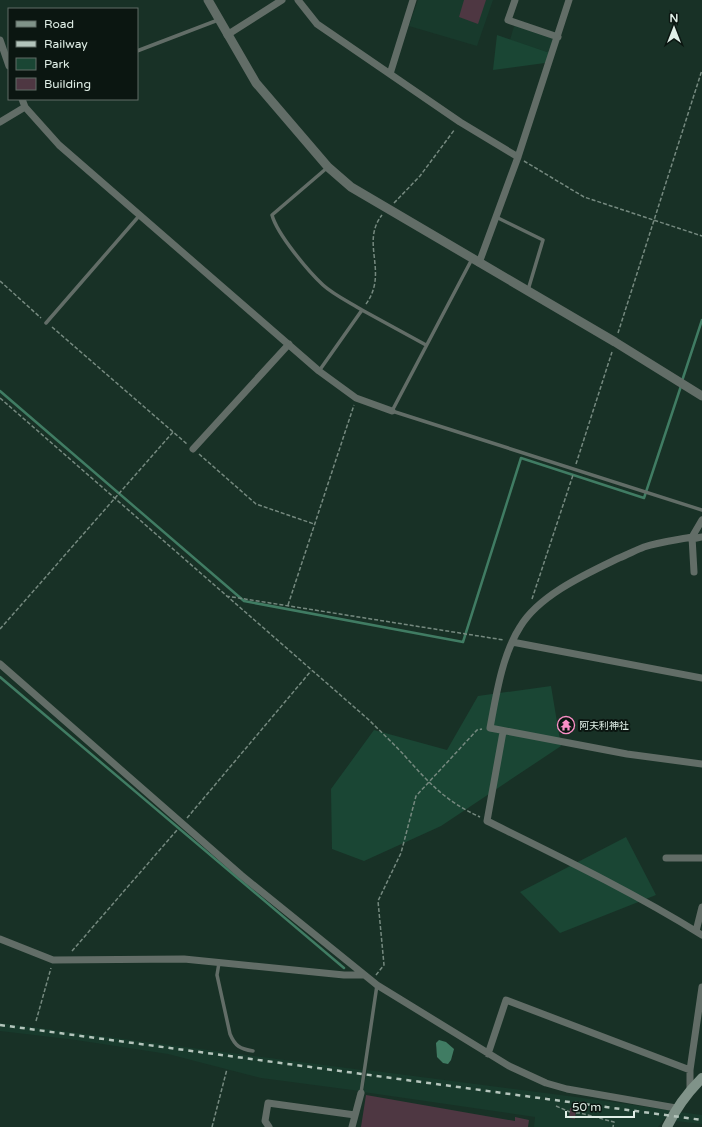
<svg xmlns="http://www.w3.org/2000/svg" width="702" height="1127" font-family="'Varela Round','Noto Sans JP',sans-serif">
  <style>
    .built { fill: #183a2c }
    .green { fill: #1a4634 }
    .water { fill: #407c63 }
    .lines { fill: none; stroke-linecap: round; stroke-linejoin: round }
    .stream { stroke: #407c63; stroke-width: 2.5 }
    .building { fill: #4e3742 }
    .path { stroke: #75897f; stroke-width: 1.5; stroke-dasharray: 4 2; stroke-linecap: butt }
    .service { stroke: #626d67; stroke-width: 3.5 }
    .minor { stroke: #626d67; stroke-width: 7 }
    .tertiary { stroke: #626d67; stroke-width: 9 }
    .secondary { stroke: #809389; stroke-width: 10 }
    .rail { stroke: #b3c4bb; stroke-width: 2.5; stroke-dasharray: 5 5; stroke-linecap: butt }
    .labels { text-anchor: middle; stroke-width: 4; stroke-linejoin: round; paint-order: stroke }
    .poi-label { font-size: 10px; fill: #dfeee6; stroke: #0b1611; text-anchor: start }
  </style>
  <rect width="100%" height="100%" fill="#183126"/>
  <path class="built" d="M418,0H493L477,46L409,26Z
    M515,23L554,37L550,53L510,40Z
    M0,1023L362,1070L360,1091L261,1078L168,1054L76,1040L0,1031Z
    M367,1070L576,1097L669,1110L670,1112L658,1127H534L535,1117L363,1092Z
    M679,1112L702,1115V1124L675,1121Z"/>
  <path class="green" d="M497,35L550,53L545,63L493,70Z
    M551,686L561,746L441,826L364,861L332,849L331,789L374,730L447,750L478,696Z
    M626,837L656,895L560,933L520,892Z"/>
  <path class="water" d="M439,1040L446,1042L454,1049L451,1060L448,1064L443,1063L437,1057L436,1043Z"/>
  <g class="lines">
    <path class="stream" d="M682,381L702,320
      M0,391L244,601L463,642L521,458L644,498L681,386
      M0,677L344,968"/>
  </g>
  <path class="building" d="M464,0H486L478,24L459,17Z
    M366,1095L515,1121V1117L529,1120L528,1127H361Z
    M570,1108L576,1109L575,1119L569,1118Z"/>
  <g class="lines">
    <path class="path" d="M524,161L584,197L702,236
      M394,203L420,176L455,129
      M0,281L41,318
      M366,304C389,272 360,243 382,215
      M52,327L187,444
      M618,333L702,70
      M0,398L369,720C381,732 393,743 404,755C429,783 445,801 480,817
      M199,454L256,504L314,524
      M576,464L612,352
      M226,596L504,640
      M532,599L573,475
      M288,605L354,405
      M0,629L173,432
      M187,818L311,671
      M72,951L177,830
      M376,975L384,965L378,901L401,853L416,796L477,730L482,729
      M36,1021L51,968
      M556,1106L570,1112
      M576,1113H580L614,1122L613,1127
      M212,1127L227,1069"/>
    <path class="service" d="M137,51L218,20
      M496,217L543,240L528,290
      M472,259L392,411L702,510
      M362,310L426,345
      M46,323L139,216
      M319,371L362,310C349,302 334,295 323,285C308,271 277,234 272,215L328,167
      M219,963L217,975L230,1034C235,1046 240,1049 253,1051
      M361,1093L377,985"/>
    <path class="minor" d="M298,0L317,24L460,122L518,157
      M515,0L508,20L558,37
      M227,35L282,0
      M0,40L9,66
      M390,74L413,0
      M22,99L25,107L59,145L319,371L356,398L392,411
      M0,122L25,107
      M479,263L518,157L569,0
      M193,449L289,344
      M702,520L692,537C676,540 659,542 644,547C636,550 627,555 619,558C586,574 539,595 520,627C502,655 496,696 490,728L627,754L702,764
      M692,537L694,572
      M692,539L702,537
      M512,642L702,678
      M0,664L241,875L377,985L509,1066L546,1083L567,1089L676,1108
      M503,732L487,821C560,857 633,892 702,935
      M666,858H702
      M696,931L702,907
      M0,939L53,960L184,959L344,975H362
      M488,1054L506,1000L690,1070
      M690,1089V1070L702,987
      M269,1127L265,1121L268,1103L355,1115
      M352,1127L361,1093"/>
    <path class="tertiary" d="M208,0L256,83L328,167L351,187L615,342L702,396"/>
    <path class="secondary" d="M667,1127C676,1108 687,1093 702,1078"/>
    <path class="rail" d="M0,1025L702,1120"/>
  </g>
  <defs>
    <g id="temple-ring" transform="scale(0.9)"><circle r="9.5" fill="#0b1611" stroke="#fa8fc6" stroke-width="1.5"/><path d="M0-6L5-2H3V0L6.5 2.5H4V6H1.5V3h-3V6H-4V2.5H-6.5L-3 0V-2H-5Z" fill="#fa8fc6"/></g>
  </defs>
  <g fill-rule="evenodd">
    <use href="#temple-ring" x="566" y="725"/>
  </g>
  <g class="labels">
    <g class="poi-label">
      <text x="579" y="729">阿夫利神社</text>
    </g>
  </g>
  <rect x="8" y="8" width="130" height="92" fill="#0b1611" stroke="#606c66"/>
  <rect x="16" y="21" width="20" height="6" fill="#809389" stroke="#606c66"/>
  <text x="44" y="28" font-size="12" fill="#dfeee6">Road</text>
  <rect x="16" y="41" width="20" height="6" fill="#b3c4bb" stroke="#606c66"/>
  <text x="44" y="48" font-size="12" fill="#dfeee6">Railway</text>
  <rect x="16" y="58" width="20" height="12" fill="#1a4634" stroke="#606c66"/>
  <text x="44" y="68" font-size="12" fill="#dfeee6">Park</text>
  <rect x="16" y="78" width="20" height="12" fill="#4e3742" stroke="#606c66"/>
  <text x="44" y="88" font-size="12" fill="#dfeee6">Building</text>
  <g transform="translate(674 28)" stroke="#0b1611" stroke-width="3" paint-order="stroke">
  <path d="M0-3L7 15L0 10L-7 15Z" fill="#dfeee6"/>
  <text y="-6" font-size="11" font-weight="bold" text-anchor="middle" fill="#dfeee6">N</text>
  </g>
  <path d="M566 1111v6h68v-6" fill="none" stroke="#dfeee6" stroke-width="2"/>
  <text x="572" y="1111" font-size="12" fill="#dfeee6" stroke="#0b1611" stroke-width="3" paint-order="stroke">50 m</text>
</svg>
